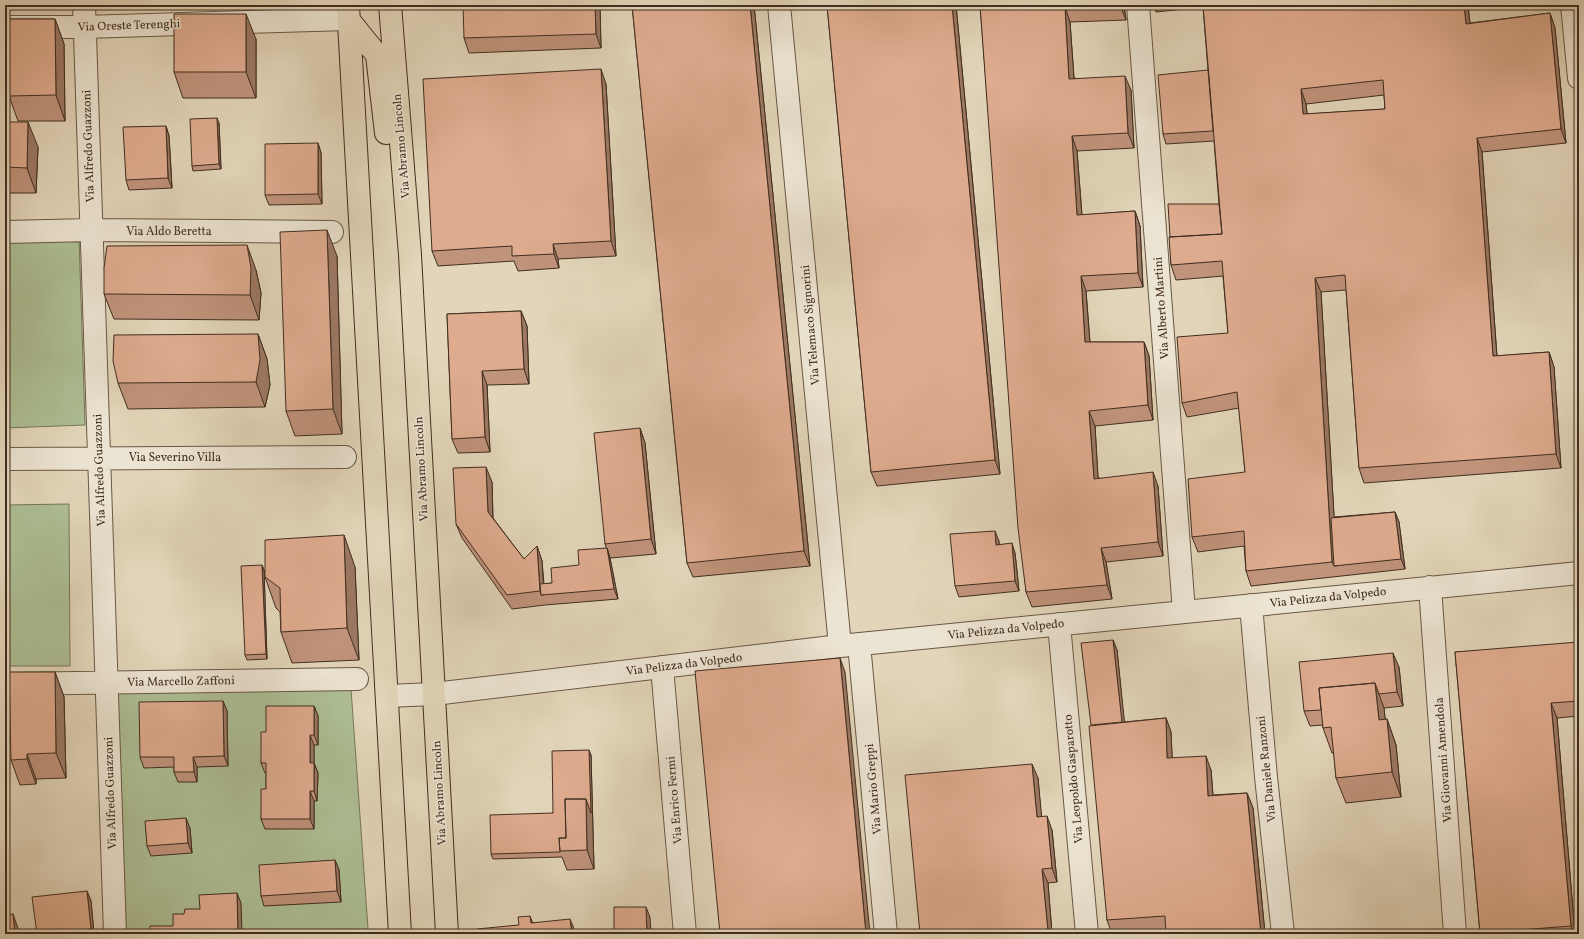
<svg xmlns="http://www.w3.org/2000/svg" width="1584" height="939" font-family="Vollkorn,serif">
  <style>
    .green { fill: #adbe94; stroke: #77765a }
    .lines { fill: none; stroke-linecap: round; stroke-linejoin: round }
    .minor-casing { stroke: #695846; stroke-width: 24 }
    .major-casing { stroke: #412e20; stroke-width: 24 }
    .minor { stroke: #ece4d2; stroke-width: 22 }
    .major { stroke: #e2d5b9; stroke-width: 22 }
    .wall { fill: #c0937b; stroke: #412e20; fill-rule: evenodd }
    .shaded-wall { fill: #9c7864; stroke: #412e20 }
    .building { fill: #dfab8f; stroke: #412e20; fill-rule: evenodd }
    .labels { text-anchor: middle; stroke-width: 3; stroke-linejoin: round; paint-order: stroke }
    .street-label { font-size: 12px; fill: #412e20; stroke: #ece4d2 }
  </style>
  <rect width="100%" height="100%" fill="#e2d5b9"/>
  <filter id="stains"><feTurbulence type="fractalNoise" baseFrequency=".005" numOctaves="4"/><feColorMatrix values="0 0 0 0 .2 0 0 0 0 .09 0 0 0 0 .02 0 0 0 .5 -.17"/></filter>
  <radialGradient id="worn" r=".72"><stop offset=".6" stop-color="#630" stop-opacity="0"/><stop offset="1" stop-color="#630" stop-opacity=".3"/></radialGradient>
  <path class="green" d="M79,237L85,425L5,428V239Z
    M69,504L70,666H5V505Z
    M351,689L368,929L335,934H125L115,690Z"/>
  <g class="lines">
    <g class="minor-casing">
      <path id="minor" d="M84,5L115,934
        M779,5L840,646
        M1138,5L1184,612
        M1572,5L1579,78
        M5,27H84L348,19
        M5,232L91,230L332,232
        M5,459L345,457
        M1430,587L1455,934
        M1251,605L1266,777L1283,934
        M1059,624L1087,934
        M859,644L886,934
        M662,667L685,934
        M5,684L357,679
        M387,696L434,694L840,646L1579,573"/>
    </g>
    <g class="major-casing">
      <path id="major" d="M348,5L400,934
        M390,5L410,255L447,934
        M348,19L377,55L386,133"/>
    </g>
    <use href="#minor" class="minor"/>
    <use href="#major" class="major"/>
  </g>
  <path class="wall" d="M600,5L601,48L469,53L464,38Z
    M632,5H754L810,566L693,577L687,563Z
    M827,5H956L1000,474L877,486L871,472Z
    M980,5H1124L1126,20L1070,22L1074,78L1131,90L1134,148L1077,151L1082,215L1135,211L1140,226L1143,287L1086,291L1090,342H1144L1149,356L1153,420L1095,426L1098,478L1158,486L1163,556L1106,562L1112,599L1032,607L1026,592Z
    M1153,5H1468L1470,23L1550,13L1555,28L1566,143L1482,152L1497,356L1549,352L1554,367L1561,468L1364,483L1359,468L1346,290L1321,292L1334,517L1395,512L1399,522L1405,569L1251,586L1246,571L1244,546L1198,552L1192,537L1245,472L1239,408L1187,417L1182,403L1228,333L1223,276L1176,280L1171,265L1170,237L1219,204L1214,141L1166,144L1163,134L1208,70L1203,7L1156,12ZM1384,95L1385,109L1307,114L1306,104Z
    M5,19H55L64,44L65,121H18L9,96V89H5Z
    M256,39V98H183L174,72Z
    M606,84L616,256L558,259L559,268L518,271L514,261L438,266L432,251Z
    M5,122L38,147L36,193H5Z
    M219,123L221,169L193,171L192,166Z
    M166,126L169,136L172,188L129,190L126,180Z
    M318,143L321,153L322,204L269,205L265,195Z
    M337,256L342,434L295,436L286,411Z
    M256,270L261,293L259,320L114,319L104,294Z
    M521,311L527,326L529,384L487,385L490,452L458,453L452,439L447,314Z
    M258,334L267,359L270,385L265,407L128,409L118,383Z
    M640,428L645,443L656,554L610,558L605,544Z
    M492,482L493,518L524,559L537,546L542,561L544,584L552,583L607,548L610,558L618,599L545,605L512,609L462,538L456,524Z
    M999,541V544L1015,553L1019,591L959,597L955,586Z
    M262,565L264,570L267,659L247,660L245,655Z
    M355,567L359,660L292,663L281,632L280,612L276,608L265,577Z
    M1113,640L1117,650L1124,722L1166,718L1171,732L1172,758L1211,770L1213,795L1247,793L1253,808L1265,934H1166V931L1124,934H1112L1107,920Z
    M1579,645V716L1557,718L1575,934H1480L1455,652Z
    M1399,667L1403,706L1384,708L1385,720L1387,719L1396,745L1401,797L1346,803L1336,778L1334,753H1332L1323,728V725L1310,726L1304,711Z
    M55,672L64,697L66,778L36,779V784L20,785L11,760Z
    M223,701L227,711L228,766L197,767V782H178L174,772V767L144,768L140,757Z
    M314,706L318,716V745H314V763L318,773L317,801H314V829H265L261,819L266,789V773H265L261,763L266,732Z
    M591,755L594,869L567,870L562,857L493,859L491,854L553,813Z
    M1038,778L1041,816L1052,830L1057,882L1048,883L1052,934H920Z
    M190,828L192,853L151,856L147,846Z
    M335,860L339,870L341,902L264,906L261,896Z
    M87,891L91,901L94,934H37Z"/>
  <path class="shaded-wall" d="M595,5H600L601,48L596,34Z
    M750,5H754L810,566L804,551Z
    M952,5H956L1000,474L995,460Z
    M1120,5H1124L1126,20Z
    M1464,5H1468L1471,38L1466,24Z
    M1065,7L1070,22L1075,93L1069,79Z
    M1550,13L1555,28L1566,143L1561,129Z
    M246,14L256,39V98L246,72Z
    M55,19L64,44L65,121L56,95Z
    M601,69L606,84L616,256L611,241Z
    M1125,76L1131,90L1134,148L1128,133Z
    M1301,89L1306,104L1309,129L1303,114Z
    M217,118L219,123L221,169L219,164Z
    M28,122L38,147L36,193L27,168Z
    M166,126L169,136L172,188L168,178Z
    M1072,136L1077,151L1083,230L1077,215Z
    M1477,138L1482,152L1498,371L1493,356Z
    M318,143L321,153L322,204L318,194Z
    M1135,211L1140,226L1143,287L1138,273Z
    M327,230L337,256L342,434L333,409Z
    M553,244L558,259L559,268L554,254Z
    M247,245L256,270L261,293L259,320L250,295Z
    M1081,276L1086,291L1091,357L1085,342Z
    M1315,278L1321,292L1337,566H1334L1332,562Z
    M521,311L527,326L529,384L524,369Z
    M258,334L267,359L270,385L265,407L256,382Z
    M1144,342L1149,356L1153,420L1148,405Z
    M1549,352L1554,367L1561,468L1556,454Z
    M482,371L487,385L490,452L485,437Z
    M1089,411L1095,426L1099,494L1094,479Z
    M640,428L645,443L656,554L651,539Z
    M486,467L492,482L493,526L488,512Z
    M1153,472L1158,486L1163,556L1158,542Z
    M1395,512L1399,522L1405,569L1401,559Z
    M995,531L999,541L1000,555L996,545Z
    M344,535L355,567L359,660L347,628Z
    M1012,543L1015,553L1019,591L1015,581Z
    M537,546L542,561L544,595H541L540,591Z
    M607,548L610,558L618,599L614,589Z
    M1101,548L1106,562L1112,599L1107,585Z
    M262,565L264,570L267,659L266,654Z
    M1113,640L1117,650L1126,737L1122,727Z
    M1393,653L1399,667L1403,706L1397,692Z
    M840,658L845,672L870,934H866Z
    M55,672L64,697L66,778L56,753Z
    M1375,683L1384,708L1388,746L1379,720Z
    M223,701L227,711L228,766L224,756Z
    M1551,703L1557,718L1575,934H1574L1571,926Z
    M314,706L318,716V745L314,735Z
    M1166,718L1171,732L1173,773L1167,758Z
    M1387,719L1396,745L1401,797L1392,772Z
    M310,735L314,745V773L310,763Z
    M589,750L591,755L594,869L587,850L586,799Z
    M27,754L36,779V784L27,759Z
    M1206,756L1211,770L1214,810L1208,796Z
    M193,757L197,767V782L194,772Z
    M314,763L318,773L317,801L314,791Z
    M1032,764L1038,778L1043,831L1037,817Z
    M310,791L314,801V829L310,819Z
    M1247,793L1253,808L1265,934H1261Z
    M1047,816L1052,830L1057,882L1052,868Z
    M186,818L190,828L192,853L188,843Z
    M335,860L339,870L341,902L337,891Z
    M1042,869L1048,883L1052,934H1049L1048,931Z
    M87,891L91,901L94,934H93L91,929Z
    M237,893L241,903L242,934H238Z
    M646,907L650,917L651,934H647Z
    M13,914L20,934H15Z
    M530,916L534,926L531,923Z
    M570,919L574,929V934H572Z"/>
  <path class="building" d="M463,5H595L596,34L464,38Z
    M632,5H750L804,551L687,563Z
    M827,5H952L995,460L871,472Z
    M980,5H1120V6L1065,7L1069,79L1125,76L1128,133L1072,136L1077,215L1135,211L1138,273L1081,276L1085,342H1144L1148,405L1089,411L1094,479L1153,472L1158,542L1101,548L1107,585L1026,592L1018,528Z
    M1203,5H1464L1466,24L1550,13L1561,129L1477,138L1493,356L1549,352L1556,454L1359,468L1345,275L1315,278L1332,562L1246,571L1244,531L1192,537L1188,479L1245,472L1237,392L1182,403L1177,337L1228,333L1222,261L1171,265L1169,237L1222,234ZM1383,80L1385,109L1303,114L1301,89Z
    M174,14H246V72H174Z
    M5,19H55L56,95L9,96L8,63H5Z
    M601,69L611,241L553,244L554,254L512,256V246L432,251L423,79Z
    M1208,70L1213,131L1163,134L1158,75Z
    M217,118L219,164L192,166L190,119Z
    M5,122H28L27,168L5,167Z
    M166,126L168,178L126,180L123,127Z
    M318,143V194L265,195V144Z
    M1168,204H1219L1222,234L1170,237Z
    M327,230L333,409L286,411L280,232Z
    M247,245L251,268L250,295L104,294V268L107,246Z
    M521,311L524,369L482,371L485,437L452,439L447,314Z
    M258,334L260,360L256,382L118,383L113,361L114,335Z
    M640,428L651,539L605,544L594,433Z
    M486,467L488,512L524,559L537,546L540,591L507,595L456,524L453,468Z
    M1395,512L1401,559L1334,566L1331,518Z
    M995,531L996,545L1012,543L1015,581L955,586L950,534Z
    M344,535L347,628L281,632L280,588L265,577V540Z
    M607,548L614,589L541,595L540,584L552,583L551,568L579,565L578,550Z
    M262,565L266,654L245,655L241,566Z
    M1113,640L1122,722L1091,725L1081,643Z
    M1578,642L1579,654V701L1551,703L1571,926L1480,933L1455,652Z
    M1393,653L1397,692L1379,694L1375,683L1319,688L1321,710L1304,711L1299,662Z
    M840,658L866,934H720L695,671Z
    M9,672H55L56,753L27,754V759L11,760Z
    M1375,683L1379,720L1387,719L1392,772L1336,778L1331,727L1323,728L1319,688Z
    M223,701L224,756L193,757L194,772H174V757H140L139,702Z
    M266,706H314V735H310V763H314V791H310V819H261V789H266V763H261V732H266Z
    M1166,718L1167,758L1206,756L1208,796L1247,793L1261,934H1166L1165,916L1107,920L1089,726Z
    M589,750L591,813L586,799H565L566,838H559L560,852L491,854L490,815L553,813L552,751Z
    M1032,764L1037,817L1047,816L1052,868L1042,869L1048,931L1017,934H920L905,775Z
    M565,799H586L587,850L560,851L559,838H566Z
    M186,818L188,843L147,846L145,821Z
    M335,860L337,891L261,896L259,865Z
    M87,891L91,929L52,934H37L32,897Z
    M237,893L238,934H150V926H173V914H184L185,909H200L199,895Z
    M614,907H646L647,934H614Z
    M13,914L15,934H5V915Z
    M530,916L531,923L570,919L572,934H478L477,929L519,925L518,917Z"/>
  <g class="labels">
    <g class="street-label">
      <text transform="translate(129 25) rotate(-2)" y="4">Via Oreste Terenghi</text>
      <text transform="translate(88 146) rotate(-92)" y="4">Via Alfredo Guazzoni</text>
      <text transform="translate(401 146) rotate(-95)" y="4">Via Abramo Lincoln</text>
      <text x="169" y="235">Via Aldo Beretta</text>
      <text transform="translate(1161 308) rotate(-94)" y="4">Via Alberto Martini</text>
      <text transform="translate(810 325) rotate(-95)" y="4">Via Telemaco Signorini</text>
      <text x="175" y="461">Via Severino Villa</text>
      <text transform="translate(421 469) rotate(-93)" y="4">Via Abramo Lincoln</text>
      <text transform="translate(99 470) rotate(-92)" y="4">Via Alfredo Guazzoni</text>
      <text transform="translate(1328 597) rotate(-6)" y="4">Via Pelizza da Volpedo</text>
      <text transform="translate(1006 629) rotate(-6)" y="4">Via Pelizza da Volpedo</text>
      <text transform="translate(684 664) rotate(-7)" y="4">Via Pelizza da Volpedo</text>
      <text transform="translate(181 681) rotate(-1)" y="4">Via Marcello Zaffoni</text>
      <text transform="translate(1443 760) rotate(-94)" y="4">Via Giovanni Amendola</text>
      <text transform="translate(1266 769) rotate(-96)" y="4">Via Daniele Ranzoni</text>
      <text transform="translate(1073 779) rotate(-95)" y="4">Via Leopoldo Gasparotto</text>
      <text transform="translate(873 789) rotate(-95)" y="4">Via Mario Greppi</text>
      <text transform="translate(110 793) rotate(-92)" y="4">Via Alfredo Guazzoni</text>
      <text transform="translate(439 793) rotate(-93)" y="4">Via Abramo Lincoln</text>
      <text transform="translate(674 800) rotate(-95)" y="4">Via Enrico Fermi</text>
    </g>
  </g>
  <rect width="1584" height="939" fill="none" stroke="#e2d5b9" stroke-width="20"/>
  <rect x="6" y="6" width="1572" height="927" fill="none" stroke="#412e20" stroke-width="2"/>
  <rect x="10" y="10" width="1564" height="919" fill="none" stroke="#412e20"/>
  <rect width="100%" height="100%" filter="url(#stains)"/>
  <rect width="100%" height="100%" fill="url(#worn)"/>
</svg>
